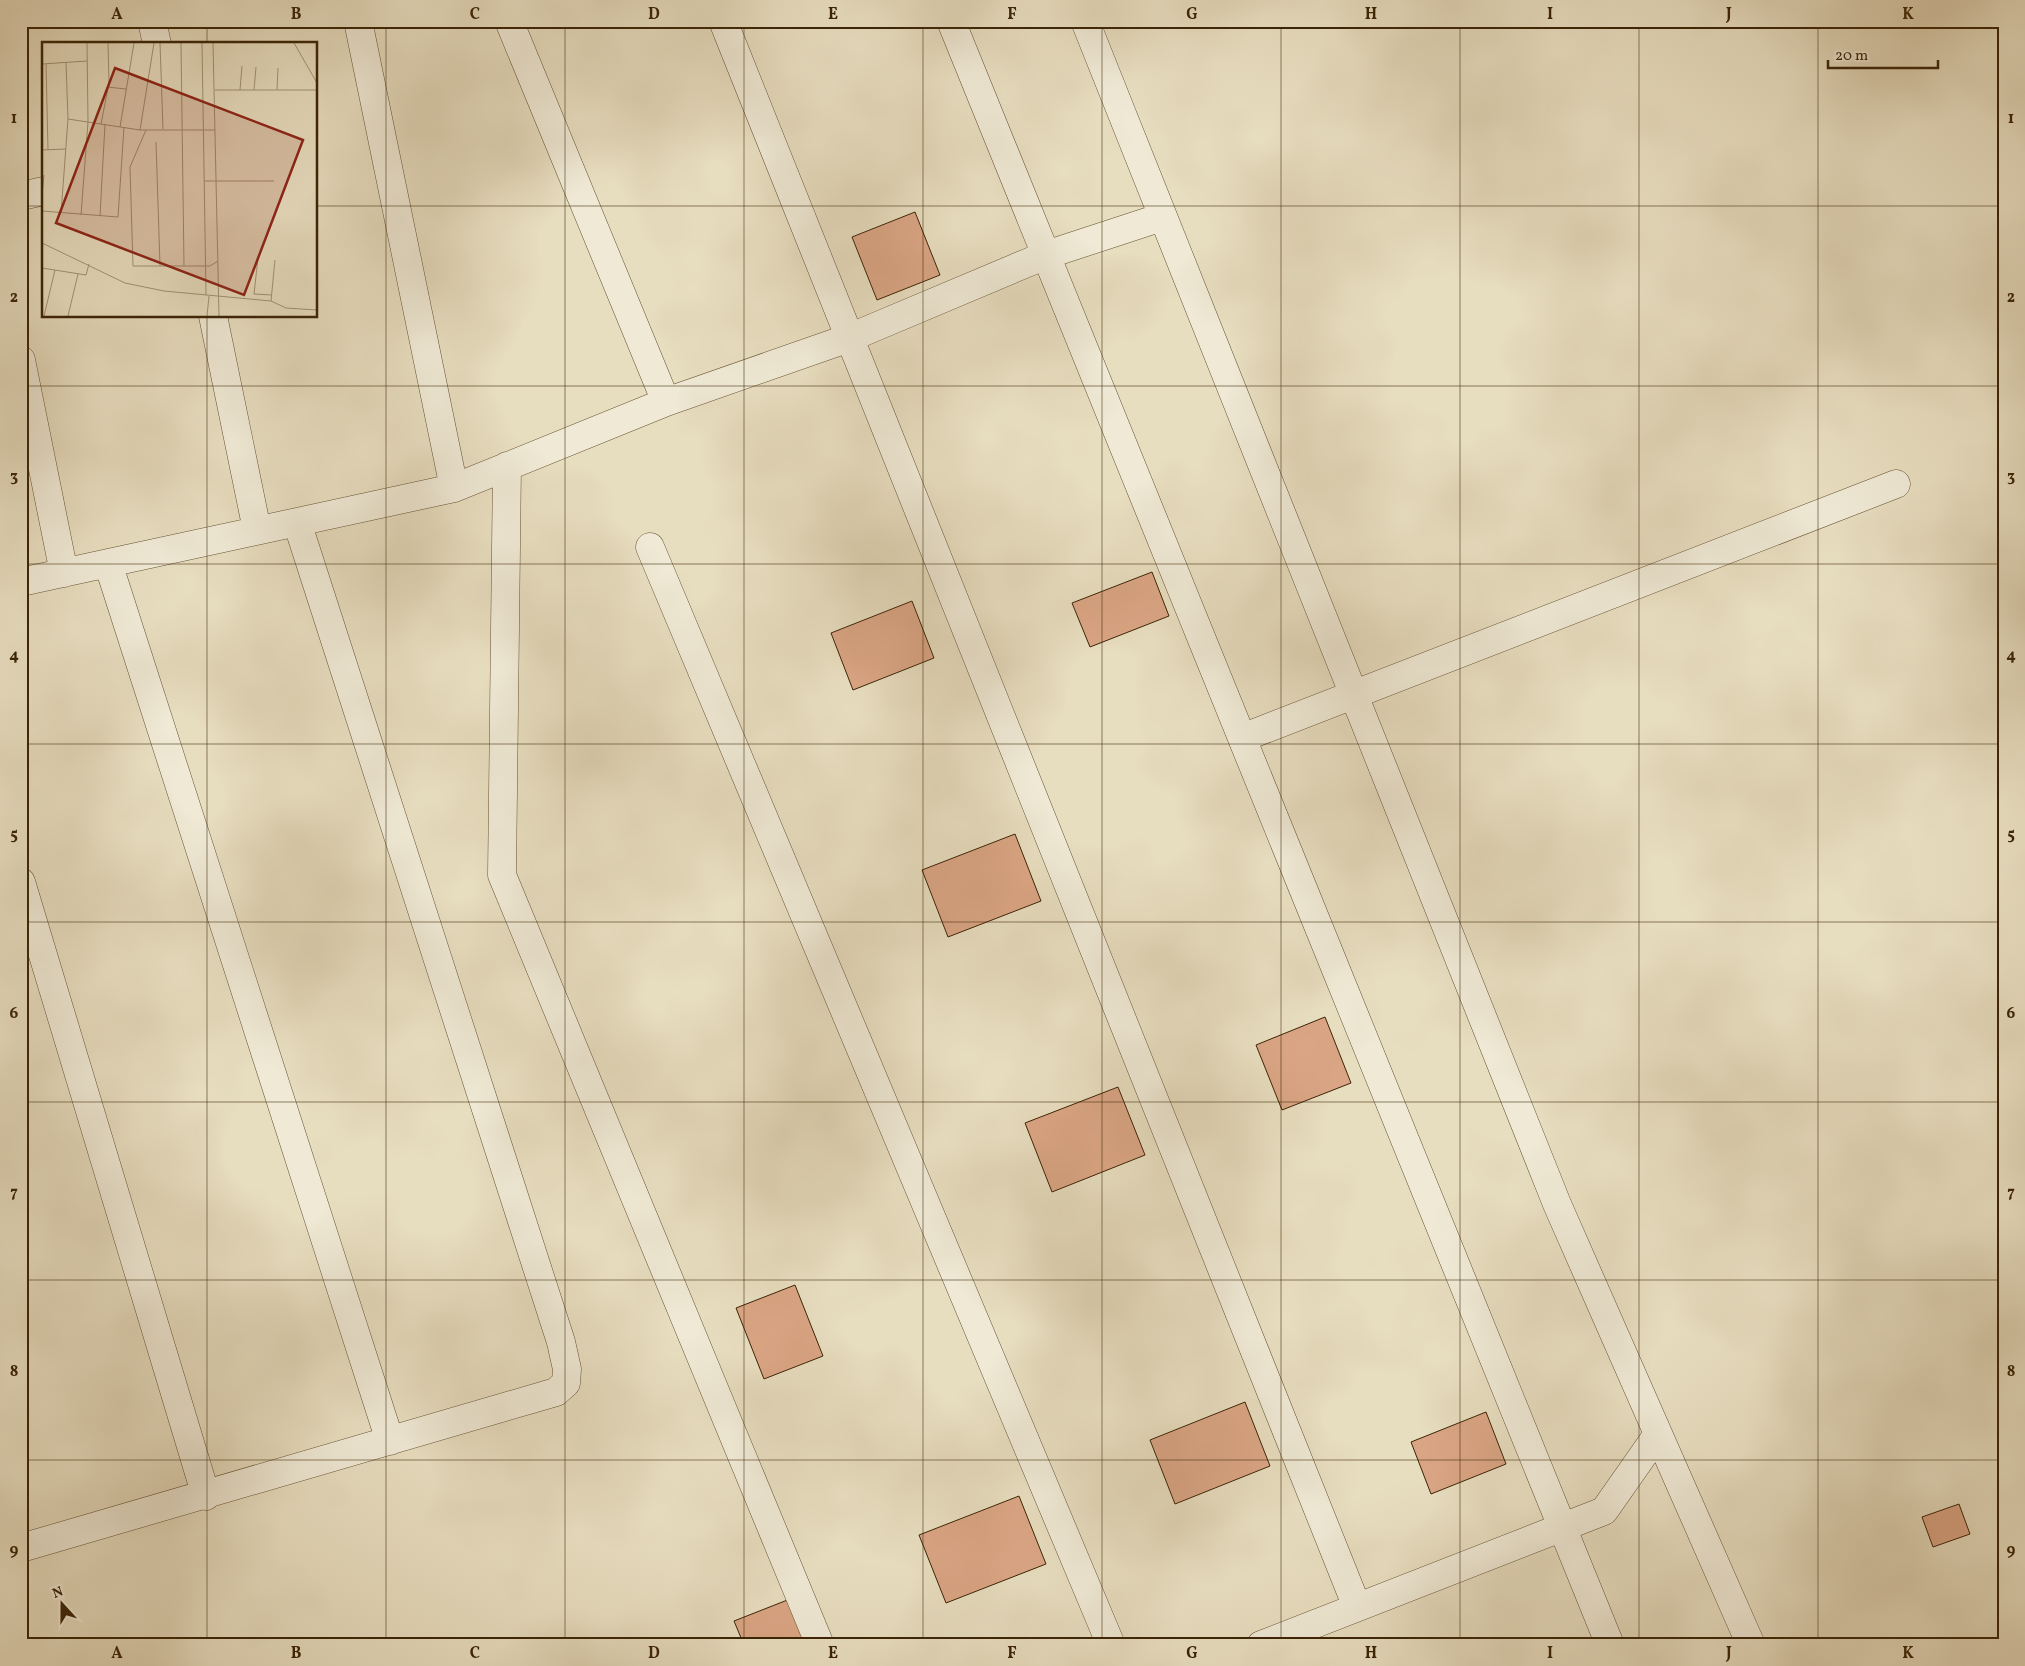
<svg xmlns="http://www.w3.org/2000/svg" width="2025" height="1666" font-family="Vollkorn,serif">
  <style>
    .building { fill: #daa584; stroke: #3b2406 }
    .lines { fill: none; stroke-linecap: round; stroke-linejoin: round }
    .minor-casing { stroke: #665234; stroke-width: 29 }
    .minor { stroke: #efe9d5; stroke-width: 28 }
    .grid { fill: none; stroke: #3b2406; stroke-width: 1; stroke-opacity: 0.55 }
    .inset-road { fill: none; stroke: #a29375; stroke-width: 1 }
    .view { fill: #8f2418; fill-opacity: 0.15; stroke: #8f2418; stroke-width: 2.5 }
    .inset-edge { fill: none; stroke: #3b2406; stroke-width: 2.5 }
    .neatline { fill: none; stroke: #3b2406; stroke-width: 2 }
    .grid-label { font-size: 16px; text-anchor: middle; font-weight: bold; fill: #3b2406 }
  </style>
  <rect width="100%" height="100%" fill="#e7ddbf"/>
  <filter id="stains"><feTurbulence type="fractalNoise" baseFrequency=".004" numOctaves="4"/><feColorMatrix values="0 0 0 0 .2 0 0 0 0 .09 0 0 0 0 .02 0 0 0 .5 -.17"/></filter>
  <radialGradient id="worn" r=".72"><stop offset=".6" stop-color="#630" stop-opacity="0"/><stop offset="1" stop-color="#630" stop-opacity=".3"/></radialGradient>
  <path class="building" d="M915,212L940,275L877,300L852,237Z
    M1152,572L1169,616L1090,647L1072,603Z
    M912,601L934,658L853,690L831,633Z
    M1015,834L1041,901L948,937L922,870Z
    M1325,1017L1351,1083L1282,1110L1256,1045Z
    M1118,1087L1145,1155L1052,1192L1025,1123Z
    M795,1285L823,1356L764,1379L736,1308Z
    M1245,1402L1270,1466L1175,1504L1150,1440Z
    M1486,1412L1506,1464L1431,1494L1411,1442Z
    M1019,1496L1046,1564L946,1603L919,1535Z
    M1959,1504L1970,1534L1933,1547L1922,1517Z
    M790,1599L808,1645H744L734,1621Z"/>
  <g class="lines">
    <g class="minor-casing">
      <path id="minor" d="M152,21L157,44
        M358,21L454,488
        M509,21L666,402
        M723,21L1357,1607
        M951,21L1610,1645
        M1085,21L1557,1204L1751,1645
        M21,196L44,191
        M213,316L257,530
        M21,360L64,573
        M507,466L502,875L820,1645
        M650,547L1111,1645
        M108,563L390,1441
        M21,582L454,488L666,402L849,338L1046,255L1162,217
        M1242,738L1896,484
        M21,882L206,1496
        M21,1548L556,1392L566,1383L567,1369L561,1342L297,522
        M1261,1645L1604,1511L1658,1434"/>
    </g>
    <use href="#minor" class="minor"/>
  </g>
  <path class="grid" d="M207,21V44M386,21V1645M565,21V1645M744,21V1645M923,21V1645M1102,21V1645M1281,21V1645M1460,21V1645M1639,21V1645M1818,21V1645M21,206H44M316,206H2004M207,316V1645M21,386H2004M21,564H2004M21,744H2004M21,922H2004M21,1102H2004M21,1280H2004M21,1460H2004"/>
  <g transform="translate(42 42)">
    <rect width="275" height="275" fill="#e7ddbf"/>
    <path class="inset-road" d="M118,1L121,87M139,1L142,224M160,1L164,253M171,1L177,274M252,1L275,41M0,22L45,19M4,22L6,108M65,45L84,47M173,48H275M198,48L200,24M212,48L214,25M235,48L236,26M26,77L98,88H173M59,82L67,41L66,1M78,85L92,1M98,88L112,1M104,88L88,125L91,224H168L176,219M114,100L118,224M0,108L24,107M162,139H232M0,153L2,133M0,169L76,175L82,85M19,171L26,77L24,20M39,173L46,80L45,1M58,174L63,82M0,201L83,241L122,249L229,259L244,266L275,268M216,216L212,252L230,253M0,226L44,233L47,222M229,259L233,218M2,274L13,228M26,274L36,232M165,274L167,254"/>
    <path class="view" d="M73,26L261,98L202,253L14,181Z"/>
    <rect width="275" height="275" class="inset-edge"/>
  </g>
  <rect width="2025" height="1666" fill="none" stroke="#e7ddbf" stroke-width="55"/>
  <g transform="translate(62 1604) rotate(339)" stroke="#efe9d5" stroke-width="4" paint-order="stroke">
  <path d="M0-4L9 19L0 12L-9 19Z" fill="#3b2406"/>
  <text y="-8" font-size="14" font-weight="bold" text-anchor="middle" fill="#3b2406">N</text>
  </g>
  <path d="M1828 60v8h110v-8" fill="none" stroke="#3b2406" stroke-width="2.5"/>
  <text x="1835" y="60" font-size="15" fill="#3b2406" stroke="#efe9d5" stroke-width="4" paint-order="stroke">20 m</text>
  <rect x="28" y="28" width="1970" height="1610" class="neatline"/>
  <g class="grid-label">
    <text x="117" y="19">A</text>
    <text x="296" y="19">B</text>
    <text x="475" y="19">C</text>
    <text x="654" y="19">D</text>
    <text x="833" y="19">E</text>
    <text x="1012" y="19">F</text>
    <text x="1192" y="19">G</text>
    <text x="1371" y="19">H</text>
    <text x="1550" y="19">I</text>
    <text x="1729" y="19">J</text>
    <text x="1908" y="19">K</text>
    <text x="14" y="123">1</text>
    <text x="2011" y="123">1</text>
    <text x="14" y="302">2</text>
    <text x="2011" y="302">2</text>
    <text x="14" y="481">3</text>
    <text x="2011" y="481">3</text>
    <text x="14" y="660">4</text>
    <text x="2011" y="660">4</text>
    <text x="14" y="839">5</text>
    <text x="2011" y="839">5</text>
    <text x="14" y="1018">6</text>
    <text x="2011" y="1018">6</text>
    <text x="14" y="1197">7</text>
    <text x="2011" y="1197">7</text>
    <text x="14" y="1376">8</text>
    <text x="2011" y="1376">8</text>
    <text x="14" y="1555">9</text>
    <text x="2011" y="1555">9</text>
    <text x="117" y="1658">A</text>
    <text x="296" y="1658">B</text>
    <text x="475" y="1658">C</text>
    <text x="654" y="1658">D</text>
    <text x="833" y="1658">E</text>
    <text x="1012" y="1658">F</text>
    <text x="1192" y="1658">G</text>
    <text x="1371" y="1658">H</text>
    <text x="1550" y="1658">I</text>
    <text x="1729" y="1658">J</text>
    <text x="1908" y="1658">K</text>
  </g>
  <rect width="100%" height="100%" filter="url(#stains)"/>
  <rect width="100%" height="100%" fill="url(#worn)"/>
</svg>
